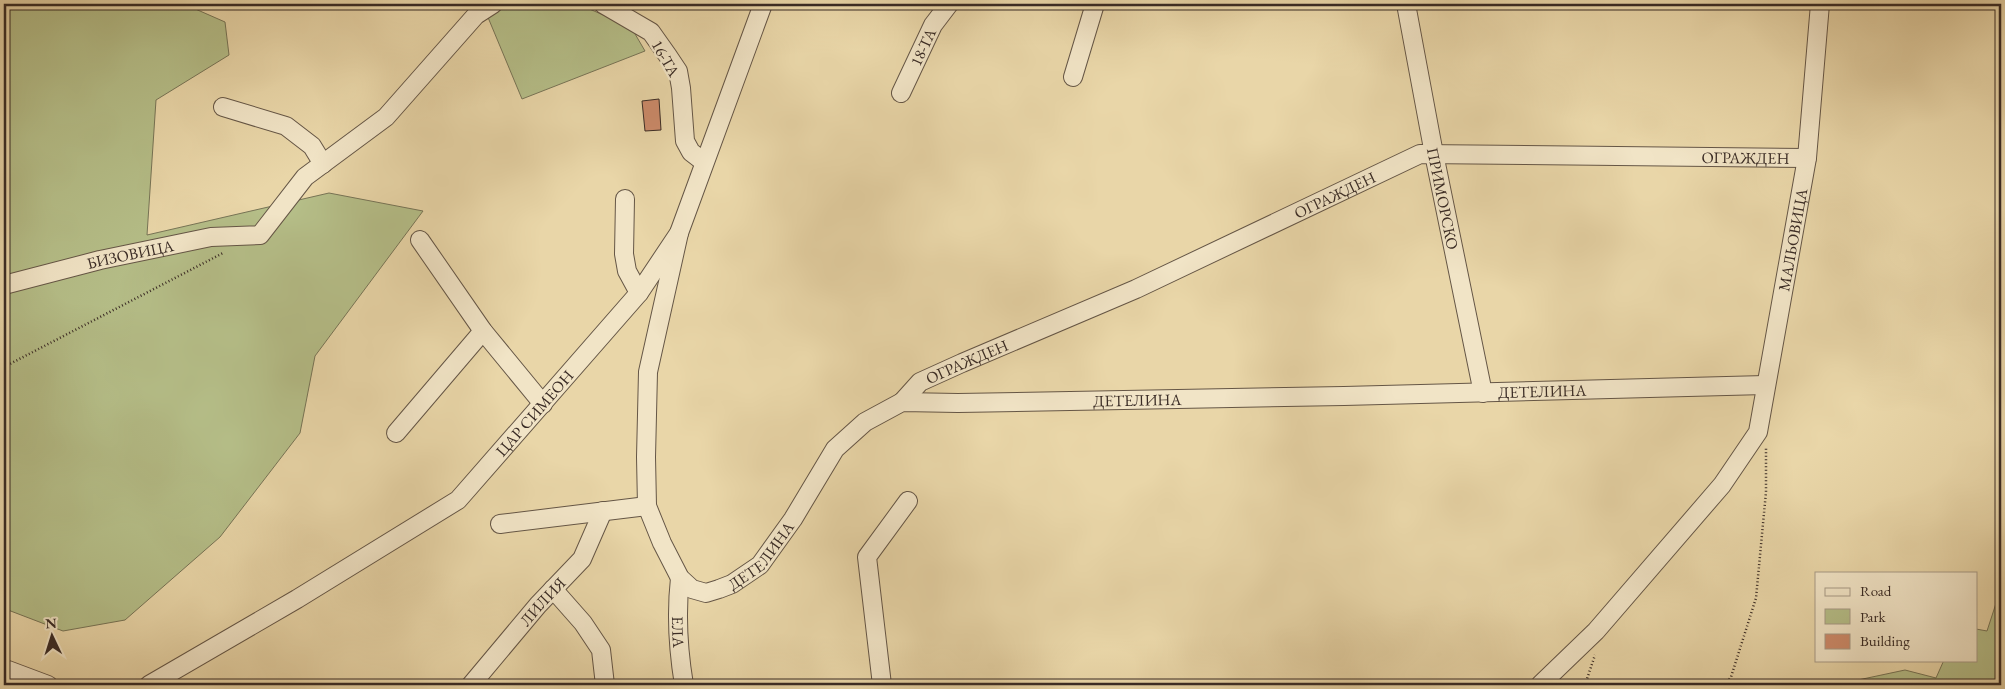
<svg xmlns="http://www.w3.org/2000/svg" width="2005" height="689" font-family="'EB Garamond',serif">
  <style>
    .green { fill: #b5be88; stroke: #777456 }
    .building { fill: #cd8b6b; stroke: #392b25 }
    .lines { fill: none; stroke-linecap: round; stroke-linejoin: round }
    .minor-casing { stroke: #655646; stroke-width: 20 }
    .path { stroke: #392b25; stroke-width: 2.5; stroke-dasharray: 1 2.5; stroke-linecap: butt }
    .minor { stroke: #f1e4c6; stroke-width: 18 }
    .labels { text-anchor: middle; stroke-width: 4.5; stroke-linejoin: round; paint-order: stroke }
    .street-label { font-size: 16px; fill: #392b25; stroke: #f1e4c6 }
  </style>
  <rect width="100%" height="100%" fill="#e9d6a8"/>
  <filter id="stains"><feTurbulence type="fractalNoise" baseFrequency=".004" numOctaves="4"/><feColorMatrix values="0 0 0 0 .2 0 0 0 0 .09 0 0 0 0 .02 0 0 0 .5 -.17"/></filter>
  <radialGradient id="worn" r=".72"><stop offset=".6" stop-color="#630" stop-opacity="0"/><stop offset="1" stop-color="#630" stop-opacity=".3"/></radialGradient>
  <path class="green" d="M4,4H29L36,9L52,4H184L225,22L229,55L156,100L147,235L329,193L423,211L315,356L300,433L220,537L125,620L63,631L8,610L4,612Z
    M508,4H578L631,27L645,51L522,99L487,15Z
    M2001,588V685H1856L1858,680L1905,670L1936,678L1944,660H1976V629L1987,631Z"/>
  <path class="building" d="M659,99L661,130L645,131L642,101Z"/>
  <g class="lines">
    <g class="minor-casing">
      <g id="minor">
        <path d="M603,4L651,32L668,56L678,71L681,88L685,141L691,152L704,162"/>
        <path id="s1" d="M1406,4L1434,154L1483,393"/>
        <path d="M1073,77L1095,4"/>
        <path id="s2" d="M901,93L933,25L949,4"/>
        <path d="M223,107L286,126L312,146L323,164"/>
        <path d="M625,199L624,254L627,271L639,293"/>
        <path id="s3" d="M679,233L648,372L646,457L647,506L662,543L680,578L692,589L706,593L719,589L732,584L760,565L793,519L835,449L865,422L902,402L958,403L1344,396L1765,385"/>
        <path d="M420,240L483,331L543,404"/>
        <path id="s4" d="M4,285L100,260L211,237L260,235L305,177L386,117L476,15L493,4"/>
        <path id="s5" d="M902,402L920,382L962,363L1136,289L1420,154L1807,158"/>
        <path d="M396,433L483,331"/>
        <path d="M500,524L647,506"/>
        <path id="s6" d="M680,578C676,614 678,649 684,685"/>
        <path d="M553,589L583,623L601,650L605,685"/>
        <path d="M8,670L48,685"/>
        <path id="s7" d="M149,685L297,599L458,500L639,293L679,233L763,4"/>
        <path id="s8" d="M471,685L538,605L582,559L603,511"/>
        <path d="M882,685L867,557L908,501"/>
        <path id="s9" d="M1540,685L1596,631L1722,485L1758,432L1807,158L1820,4"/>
      </g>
    </g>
    <path class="path" d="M4,367L223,253
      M1585,685L1595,655
      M1725,685L1731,677L1756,598L1766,492V448"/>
    <use href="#minor" class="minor"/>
  </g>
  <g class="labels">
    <g class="street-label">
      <text dy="6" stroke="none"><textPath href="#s2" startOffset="51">18-ТА</textPath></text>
      <text transform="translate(666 58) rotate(60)" y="6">16-ТА</text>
      <text dy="6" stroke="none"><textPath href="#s5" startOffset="902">ОГРАЖДЕН</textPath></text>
      <text dy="6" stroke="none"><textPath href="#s5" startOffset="482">ОГРАЖДЕН</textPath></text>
      <text dy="6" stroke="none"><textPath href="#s1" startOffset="198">ПРИМОРСКО</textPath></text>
      <text dy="6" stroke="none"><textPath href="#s9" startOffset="530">МАЛЬОВИЦА</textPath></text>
      <text dy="6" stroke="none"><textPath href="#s4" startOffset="130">БИЗОВИЦА</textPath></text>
      <text dy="6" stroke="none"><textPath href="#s5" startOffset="78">ОГРАЖДЕН</textPath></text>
      <text dy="6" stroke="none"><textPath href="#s3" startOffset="1309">ДЕТЕЛИНА</textPath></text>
      <text dy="6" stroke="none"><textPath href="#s3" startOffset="904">ДЕТЕЛИНА</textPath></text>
      <text dy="6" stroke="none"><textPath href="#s7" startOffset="476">ЦАР СИМЕОН</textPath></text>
      <text dy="6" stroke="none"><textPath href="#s3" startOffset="455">ДЕТЕЛИНА</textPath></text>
      <text dy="6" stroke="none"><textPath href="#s8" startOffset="110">ЛИЛИЯ</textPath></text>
      <text dy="6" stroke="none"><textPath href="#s6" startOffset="54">ЕЛА</textPath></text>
    </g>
  </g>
  <rect width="2005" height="689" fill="none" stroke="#e9d6a8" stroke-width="20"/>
  <rect x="5" y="5" width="1995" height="679" fill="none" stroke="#392b25" stroke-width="2.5"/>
  <rect x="10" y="10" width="1985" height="669" fill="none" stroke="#392b25"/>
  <rect x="1815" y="572" width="162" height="90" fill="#f1e4c6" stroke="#a79a86"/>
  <rect x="1825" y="588" width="25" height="8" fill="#f1e4c6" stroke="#a79a86"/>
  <text x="1860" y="596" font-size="15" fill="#392b25">Road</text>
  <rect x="1825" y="609" width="25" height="15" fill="#b5be88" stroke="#a79a86"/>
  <text x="1860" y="622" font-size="15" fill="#392b25">Park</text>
  <rect x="1825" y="634" width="25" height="15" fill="#cd8b6b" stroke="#a79a86"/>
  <text x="1860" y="646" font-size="15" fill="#392b25">Building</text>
  <g transform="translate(52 636) rotate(356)" stroke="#f1e4c6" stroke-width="4" paint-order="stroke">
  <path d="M0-4L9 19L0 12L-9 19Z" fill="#392b25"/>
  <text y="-8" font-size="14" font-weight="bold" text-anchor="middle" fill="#392b25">N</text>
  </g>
  <rect width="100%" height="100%" filter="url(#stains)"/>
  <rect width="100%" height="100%" fill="url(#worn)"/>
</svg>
